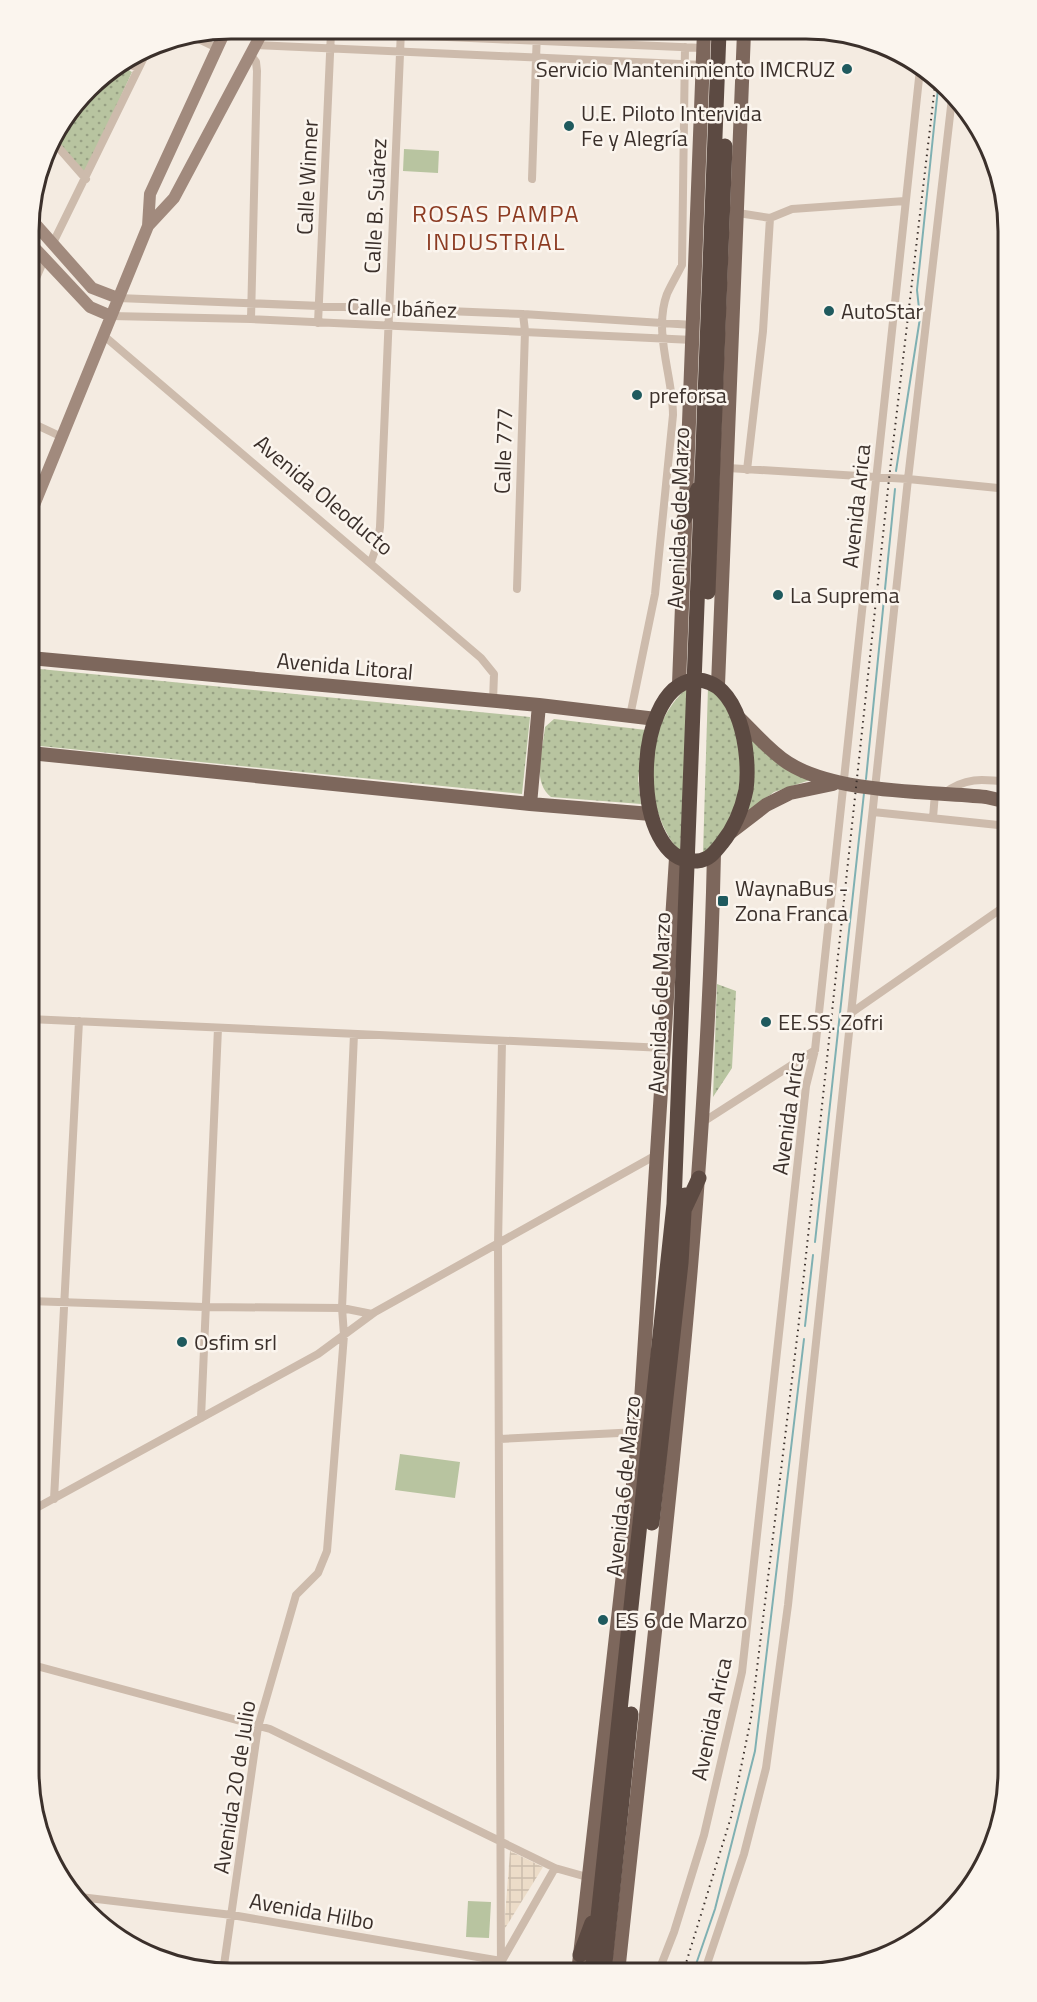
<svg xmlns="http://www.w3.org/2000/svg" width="1037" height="2002" font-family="'Titillium Web',sans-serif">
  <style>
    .green { fill: url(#green-dots) }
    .pitch { fill: #b8c4a0 }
    .plaza { fill: url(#plaza-grid) }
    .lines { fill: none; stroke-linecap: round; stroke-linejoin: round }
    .stream { stroke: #7fb0b2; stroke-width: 2 }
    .street { stroke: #cdbbac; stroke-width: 8 }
    .secondary { stroke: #a18a7d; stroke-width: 12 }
    .primary { stroke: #7d675c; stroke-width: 14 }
    .highway { stroke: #5c4a42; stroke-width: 15 }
    .rail { stroke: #3b302b; stroke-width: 2; stroke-dasharray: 1.5 4.5; stroke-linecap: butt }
    .poi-dot { fill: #1f5a5e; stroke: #fbf5ee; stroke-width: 2 }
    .labels { text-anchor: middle; stroke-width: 5; stroke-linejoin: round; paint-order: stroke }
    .poi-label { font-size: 22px; fill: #3b302b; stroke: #fbf5ee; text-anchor: start }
    .street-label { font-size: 22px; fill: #3b302b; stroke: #fbf5ee }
    .neighbourhood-label { font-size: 24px; letter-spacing: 1.5px; fill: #8c3b22; stroke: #fbf5ee }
    .rim { fill: none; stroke: #3b302b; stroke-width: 3 }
  </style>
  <defs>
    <pattern id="green-dots" width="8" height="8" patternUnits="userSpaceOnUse" patternTransform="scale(1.5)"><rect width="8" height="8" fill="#b8c4a0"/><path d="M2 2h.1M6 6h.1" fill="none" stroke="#97a083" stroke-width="1.8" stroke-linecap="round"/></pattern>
    <pattern id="plaza-grid" width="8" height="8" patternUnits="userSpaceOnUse" patternTransform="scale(1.5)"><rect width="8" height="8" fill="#ecdcc8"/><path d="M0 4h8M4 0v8" fill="none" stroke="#cbbdac"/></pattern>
  </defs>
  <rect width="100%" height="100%" fill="#f4ebe1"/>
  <path class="green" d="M120,65L132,72L87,171H83L53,136L97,79Z
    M30,668L530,717L522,794L30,745Z
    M689,686L680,853C641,804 640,729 689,686Z
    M708,687C714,692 721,697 725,704C747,739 749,795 725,829C718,838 710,846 703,854Z
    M554,719L646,730L638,778L641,804L551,797C531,781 543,749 545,727Z
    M750,734L810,780L774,792L744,814L754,762Z
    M717,984L736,991L732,1068L713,1097Z"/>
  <path class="pitch" d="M404,149L439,151L438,173L403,171Z
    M400,1454L460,1462L455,1498L395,1490Z
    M468,1901L491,1902L489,1938L466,1937Z"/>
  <path class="plaza" d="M510,1851L543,1867L504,1930Z"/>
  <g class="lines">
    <path class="stream" d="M896,471L920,318L917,290L939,79
      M866,779L895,489
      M815,1242L864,793
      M805,1326L813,1255
      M693,1973L715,1909L755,1751L804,1339"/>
    <path class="street" d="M264,29L703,48
      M192,36L217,48
      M255,45L703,65
      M250,54L256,62L257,71L251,319
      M124,62L138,68
      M51,139L86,179
      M532,179L537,30
      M738,213L770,218L792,209L905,201
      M52,245L149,47
      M30,292L44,260
      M118,298L523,314L693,325
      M111,316L251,319L693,340
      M318,323L331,32
      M103,335L481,658L494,674L493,701
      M30,422L62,437
      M728,468L908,479L1008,489
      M747,470L763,331L770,218
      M371,562L378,542L380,527L401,30
      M517,589L525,331L523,314
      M630,716L655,594L673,415C673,377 653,332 667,294C671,285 677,275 682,265L685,47
      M943,794C965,777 982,779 1008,782
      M873,812L1008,826
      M933,818L935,793
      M851,1013L1008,904
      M29,1019L665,1048
      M703,1122L815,1050
      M29,1301L204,1307L342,1308L372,1314
      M201,1418L218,1028
      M500,1439L639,1432
      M54,1499L79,1021
      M29,1512L318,1354L375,1312L658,1154
      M29,1664L270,1729L555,1868L587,1877
      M80,1897L232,1915L501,1961
      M223,1972L258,1727L296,1595L318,1573L327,1551L344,1335L342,1308L354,1034
      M495,1973L555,1868
      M501,1973L498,1244L502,1041
      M658,1973L674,1932L704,1835L742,1672L806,1086L815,1050L920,69
      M704,1973L744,1854L766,1768L788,1605L908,479L952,98"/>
    <path class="secondary" d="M30,218L92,288L118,298
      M148,226L174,198L264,29
      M30,243L90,307L111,316
      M30,515L148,226L150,194L226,29"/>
    <path class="primary" d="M30,658L539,705L656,719
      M679,684L704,31
      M718,685L744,32
      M738,717C754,732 769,751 788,763C837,794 928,791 986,797L1008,802
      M30,753L530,804L651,814
      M530,804L539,705
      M731,832L766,805L790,793L833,784
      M578,1973L639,1432L676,858
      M618,1973C657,1600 706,1228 714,853"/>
    <path class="highway" d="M684,519L698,489
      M708,592L725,146
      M694,680C740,678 751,754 746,790C742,809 735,827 722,843C715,852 709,860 697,861C630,866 630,689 694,680Z
      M685,1208L699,1178
      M652,1523L681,1263L685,1195
      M580,1955L592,1923
      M592,1973L674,1204L719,32
      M604,1973L631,1714"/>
    <path class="rail" d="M683,1973L731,1817L751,1718L798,1330L889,479L936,77"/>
  </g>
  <g class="poi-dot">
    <circle cx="847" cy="69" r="6"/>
    <circle cx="569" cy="126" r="6"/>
    <circle cx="829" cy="311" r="6"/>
    <circle cx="637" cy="395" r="6"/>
    <circle cx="778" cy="595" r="6"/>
    <rect x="717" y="895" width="12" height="12" rx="3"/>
    <circle cx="766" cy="1022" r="6"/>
    <circle cx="182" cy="1342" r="6"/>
    <circle cx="603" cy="1620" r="6"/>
  </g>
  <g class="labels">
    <g class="poi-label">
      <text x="835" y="77" text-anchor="end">Servicio Mantenimiento IMCRUZ</text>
      <text x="581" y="121">U.E. Piloto Intervida<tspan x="581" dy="25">Fe y Alegría</tspan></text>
      <text x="841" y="319">AutoStar</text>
      <text x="649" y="403">preforsa</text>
      <text x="790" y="603">La Suprema</text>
      <text x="735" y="896">WaynaBus -<tspan x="735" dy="25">Zona Franca</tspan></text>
      <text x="778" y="1030">EE.SS. Zofri</text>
      <text x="194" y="1350">Osfim srl</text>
      <text x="615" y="1628">ES 6 de Marzo</text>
    </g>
    <g class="street-label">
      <text transform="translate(307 177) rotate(-87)" y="8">Calle Winner</text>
      <text transform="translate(375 206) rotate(-87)" y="8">Calle B. Suárez</text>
      <text transform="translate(402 308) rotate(2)" y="8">Calle Ibáñez</text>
      <text transform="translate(503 451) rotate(-88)" y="8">Calle 777</text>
      <text transform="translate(324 495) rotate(40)" y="8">Avenida Oleoducto</text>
      <text transform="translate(856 506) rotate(-84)" y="8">Avenida Arica</text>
      <text transform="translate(678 518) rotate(-88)" y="8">Avenida 6 de Marzo</text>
      <text transform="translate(345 666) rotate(5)" y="8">Avenida Litoral</text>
      <text transform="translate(659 1003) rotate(-88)" y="8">Avenida 6 de Marzo</text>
      <text transform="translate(788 1113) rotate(-82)" y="8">Avenida Arica</text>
      <text transform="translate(623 1486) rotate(-84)" y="8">Avenida 6 de Marzo</text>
      <text transform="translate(711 1719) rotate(-78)" y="8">Avenida Arica</text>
      <text transform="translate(234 1787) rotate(-81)" y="8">Avenida 20 de Julio</text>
      <text transform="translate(312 1911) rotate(10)" y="8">Avenida Hilbo</text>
    </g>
    <g class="neighbourhood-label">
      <text x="496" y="222">ROSAS PAMPA<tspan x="496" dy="28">INDUSTRIAL</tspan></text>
    </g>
  </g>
  <path d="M0 0H1037V2002H0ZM231 39H806A192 192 0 0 1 998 231V1771A192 192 0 0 1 806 1963H231A192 192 0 0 1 39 1771V231A192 192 0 0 1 231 39Z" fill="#fbf5ee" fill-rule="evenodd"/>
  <path class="rim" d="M231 39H806A192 192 0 0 1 998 231V1771A192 192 0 0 1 806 1963H231A192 192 0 0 1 39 1771V231A192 192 0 0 1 231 39Z"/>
</svg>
